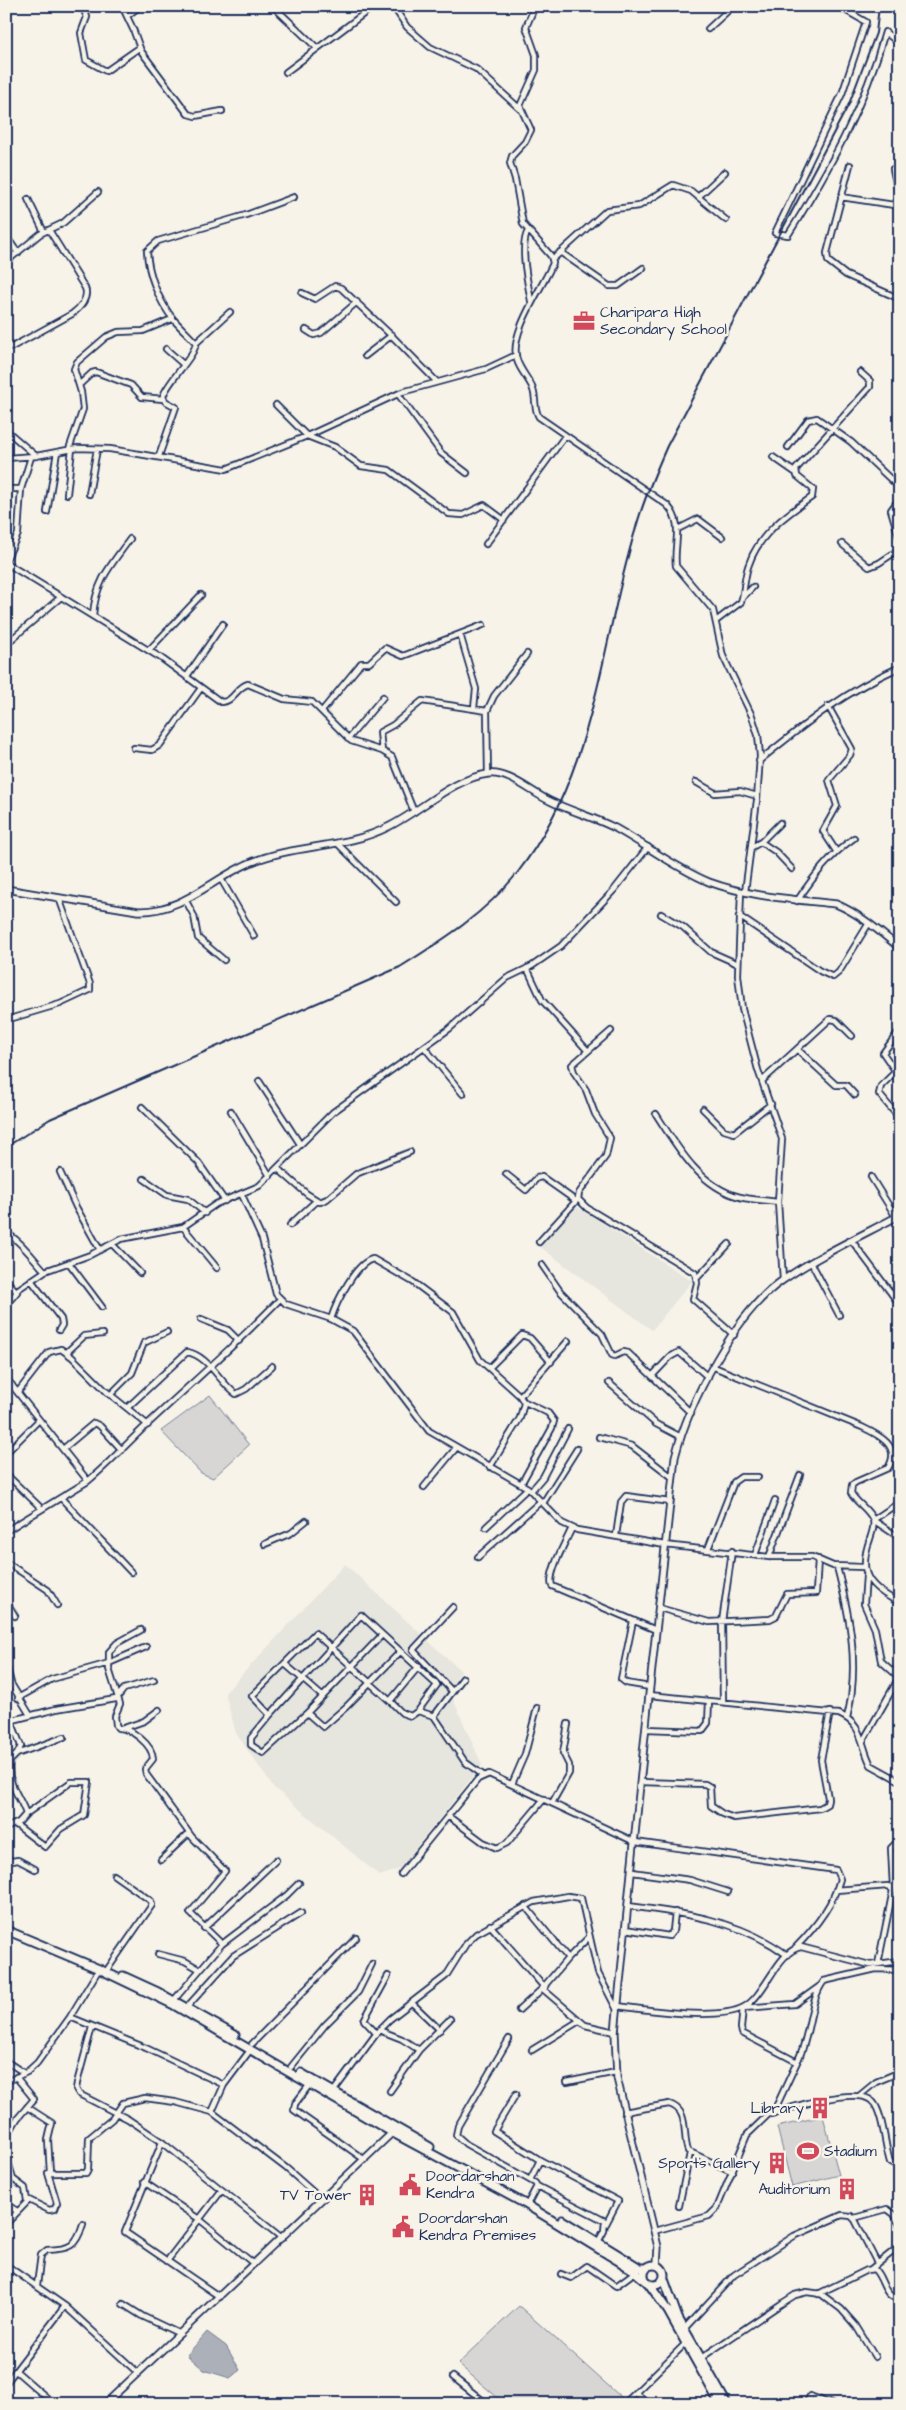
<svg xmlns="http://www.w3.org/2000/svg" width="906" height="2410" font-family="'Architects Daughter',sans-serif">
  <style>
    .built { fill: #e6e5de }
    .green { fill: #d7d6d4; stroke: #798299 }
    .water { fill: #acb0b9; stroke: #727c95 }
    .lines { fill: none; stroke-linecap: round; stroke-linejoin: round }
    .minor-casing { stroke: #1b2f5e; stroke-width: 8 }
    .tertiary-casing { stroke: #1b2f5e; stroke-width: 9 }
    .primary-casing { stroke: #1b2f5e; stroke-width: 11 }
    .minor { stroke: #f7f3e8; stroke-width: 4.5 }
    .tertiary { stroke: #f7f3e8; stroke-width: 5.5 }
    .primary { stroke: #f7f3e8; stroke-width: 7 }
    .rail { stroke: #1b2f5e; stroke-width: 2 }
    .labels { text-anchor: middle; stroke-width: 5; stroke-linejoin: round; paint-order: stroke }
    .poi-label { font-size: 15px; fill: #1b2f5e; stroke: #f7f3e8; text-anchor: start }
  </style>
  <rect width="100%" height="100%" fill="#f7f3e8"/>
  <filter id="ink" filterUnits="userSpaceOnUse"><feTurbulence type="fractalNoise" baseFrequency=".02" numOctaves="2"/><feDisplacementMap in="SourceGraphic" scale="10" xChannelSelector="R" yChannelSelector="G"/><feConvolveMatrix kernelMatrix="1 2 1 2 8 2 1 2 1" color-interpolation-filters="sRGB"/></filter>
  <g filter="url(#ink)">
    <path class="built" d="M574,1205L692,1281L652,1330L539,1246Z
      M345,1564L461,1671L449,1690L482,1765L399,1869L380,1876L273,1787L236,1733L225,1693Z"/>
    <path class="green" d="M210,1395L249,1445L213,1478L201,1473L161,1431Z
      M823,2116L839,2175L792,2187L777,2127Z
      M519,2306L622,2398L616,2404H505L458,2364Z"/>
    <path class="water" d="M207,2332L226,2346L240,2370L230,2378L204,2370L187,2355Z"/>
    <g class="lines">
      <g class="minor-casing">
        <path id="minor" d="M82,6L87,17L81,33L86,60L106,71L139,48
          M122,6L133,29L141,51L188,114L195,116L222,111
          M273,6L317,48
          M393,6L407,27L430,47L476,69L520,109
          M535,6L526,27L536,55V70L520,106L531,130L525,142L512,156L510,163L515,179L523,224L551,256L553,263C543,287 508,334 517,360C520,370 528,378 532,387C537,397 533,408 539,417L667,505C685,524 673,543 676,566L713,610L723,656L752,716L758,735L760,756L757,800L745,892
          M838,6L866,22L842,94L775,233L788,235C828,172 865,105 885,32L900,44
          M127,16L140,6
          M708,29L733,6
          M286,72L374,6
          M850,165L827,253L828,261L846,275L900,299
          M698,197L725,172
          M841,197L894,205L899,198L893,169
          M28,199L44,232
          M528,231C519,246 528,284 531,301
          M6,236L18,253
          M560,252L609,286H618L643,268
          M553,259L607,210L639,206L673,185L691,191L726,220
          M6,262L40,234L63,223L98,192
          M302,293L315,299L335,286L341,288L393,337L437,382
          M306,330L314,335L321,333L357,302
          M6,340L8,346L12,347L72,314C80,308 89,298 85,288L49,230
          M196,343L230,312
          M166,349L183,364
          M365,356L392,335
          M79,385L92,373L96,372L131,385L142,397L163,399
          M398,394L441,453L467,473
          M276,405L307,436L335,447L361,466L389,470L449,514L463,515L484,505L504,520
          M6,430L36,456
          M788,447L808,420L817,418L851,442L900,488
          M69,449L83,409L81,392L74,369L77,362L106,337L118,332L143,331L172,319
          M159,456L176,407L165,401L163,396C169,380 195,356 196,343C189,335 181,328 174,320C159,302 148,274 147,251L158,241L246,215L294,197
          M773,457L796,473
          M6,458L36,456L78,448L110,449L226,469L307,436L402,392L486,369L516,355
          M6,489H21
          M67,494L72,449
          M89,494L97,449
          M900,498L891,510L900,540
          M47,512L57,452
          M678,529L698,519L722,537
          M486,544L565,436
          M842,544L869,567L879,563L900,549
          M6,560L18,534L21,489L31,457
          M6,563L161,658L221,702C234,702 236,687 248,684L284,699L312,702L351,741L382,751L392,757L414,812
          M743,597L753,587
          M93,616C95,582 111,565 130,539
          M716,621L741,602C745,590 744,576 749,564C759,534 787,514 812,497L813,489L797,476L796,469L870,387V381L860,372
          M460,634L476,689L474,708
          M6,644L61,597
          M149,650L201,595
          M187,676L223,624
          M828,706L852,749L850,755L829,780L837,806L823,831L836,851
          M322,711L358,667L361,663H369L385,648L403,656L483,625
          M348,739L383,697
          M134,748L152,750L160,745L201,688
          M382,751L380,732L393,725L422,701L487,711
          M759,761C806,723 844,692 900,667
          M488,774L487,711L494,696L527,654
          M696,782L715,793L740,791L757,796
          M761,842L776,852L792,869
          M338,844L396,902
          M752,847L761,842L780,823
          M221,879L254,936
          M741,891L738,975L742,1009L758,1070L782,1139L778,1202L783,1280
          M185,899L194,916L198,938L224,960
          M797,901C814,876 829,856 854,838
          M661,914L683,927L711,952L738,964
          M739,916L820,971L833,977L839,972L869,923
          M527,968L542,1000L587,1050
          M6,1020L60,1004L90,990V984L59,898
          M900,1030L883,1053L894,1069V1073L881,1086L879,1094L900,1119
          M611,1031L572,1065L574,1072L586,1090L595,1114L610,1138L606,1156L579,1193L578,1199L587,1208L695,1273L697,1283L693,1299L734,1335
          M424,1047L463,1094
          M798,1050L836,1085H846L855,1095
          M894,1073L900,1067
          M259,1081L300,1144
          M762,1081L830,1019L836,1020L852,1036
          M142,1107L198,1162L225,1201
          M703,1109L724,1130L734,1133L771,1104
          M231,1111L270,1176
          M656,1114C677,1147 700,1187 740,1197C752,1200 766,1200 778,1202
          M277,1168L307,1194L320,1202L327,1199L356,1174L410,1152
          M60,1172L76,1207L100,1250
          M506,1174L526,1190L537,1178L542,1177L576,1201
          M871,1177L896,1217
          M144,1179L167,1195L188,1199L205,1213
          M242,1195L262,1239L276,1294L286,1304L331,1319L353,1331L429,1431L528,1488L562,1523L577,1530L665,1545L769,1557H812L833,1566L864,1567
          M290,1225L316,1201
          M183,1227L217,1268
          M6,1234C16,1235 36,1262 45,1271
          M852,1241L900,1305
          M539,1242L577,1200
          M112,1244L140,1273
          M69,1263L102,1307
          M812,1264L839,1315
          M542,1265L560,1291L602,1334L612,1355L615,1356L623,1352L628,1353L691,1413
          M697,1278L729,1244
          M6,1280L17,1292L6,1305
          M31,1280L61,1319L62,1325L59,1330
          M17,1290L45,1271L90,1255L121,1239L183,1227L216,1204L259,1186L333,1112L449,1029L507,978L532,966L561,946L614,890L648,847
          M201,1319L228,1330L239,1341
          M331,1319C336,1303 356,1262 373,1259L413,1282L453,1312L480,1360L520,1396L524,1403L520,1418L490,1467
          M67,1352L84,1336L103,1334
          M714,1367L862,1427C879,1435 902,1446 888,1468L856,1482L852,1485L851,1493C856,1503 869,1509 873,1520C875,1527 872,1532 870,1539C857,1574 869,1587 900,1603
          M489,1368L522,1335L530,1338L551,1362
          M652,1376L670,1357L679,1352L708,1377
          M6,1378L88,1481
          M609,1383L656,1424L681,1437
          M6,1390L12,1385
          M18,1392L49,1352L61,1349L72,1357L107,1392L148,1425
          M110,1395L132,1373L144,1343L167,1332
          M520,1396L568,1341
          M127,1408L187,1352C208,1355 220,1383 236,1394L246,1389L272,1366
          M599,1437L632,1446L672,1477
          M63,1449L94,1423L100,1426L122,1450
          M6,1453L39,1420
          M6,1474L42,1509
          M521,1484L552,1428L554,1421L548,1413L523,1401
          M424,1487L456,1448
          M531,1491L543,1477L568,1429
          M61,1498L131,1572
          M900,1502L873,1520L900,1538
          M543,1503L577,1449
          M486,1527L528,1488
          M572,1528C566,1541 547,1574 552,1586L656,1630
          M6,1531L88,1481C111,1462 130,1440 152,1420C195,1380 239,1342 280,1299
          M616,1536L621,1502L626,1496L670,1502
          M265,1544L291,1533L306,1521
          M708,1549L734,1482L741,1477H758
          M755,1555L775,1500
          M478,1557L541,1501
          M769,1557L800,1475
          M6,1562L48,1590L57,1605
          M837,1567C850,1617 860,1666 847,1718
          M866,1576L864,1604L875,1629L881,1661L900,1678
          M6,1601L15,1616
          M659,1608L709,1622L770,1619L776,1616L787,1594L816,1593L818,1559
          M633,1621L621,1679L626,1683L650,1687
          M141,1630L117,1643L109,1652V1669L120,1704L115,1716L116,1725L118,1728C131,1728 153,1745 153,1759L145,1769L146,1774L192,1837L225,1871L190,1913L222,1944
          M382,1635L307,1713L323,1727L346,1707L400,1652
          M6,1664L11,1683
          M285,1664L322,1696
          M463,1678L434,1716L465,1762L483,1775
          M6,1682H10L30,1715
          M452,1691L413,1650L453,1607
          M649,1695L839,1714C864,1725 860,1744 871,1765L900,1781
          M18,1698L52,1679L109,1663L146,1647
          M723,1702L722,1622L732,1551
          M418,1711L434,1716
          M307,1713L263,1753L251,1745V1738L270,1715L252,1696L315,1633L390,1701L419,1666
          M270,1715L361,1615L437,1685L418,1711L411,1716L402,1713L390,1701
          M124,1728L144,1721L159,1710
          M646,1729L702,1731L708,1723L709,1701
          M863,1741L900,1676
          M17,1754L64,1737
          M641,1782L705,1784L710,1787L711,1806L723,1814L734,1818L820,1808L827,1804L828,1798L821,1760L830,1712
          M512,1784L525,1754L537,1708
          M552,1803L569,1773V1765L563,1753L568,1724
          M448,1816L483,1842L497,1848L507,1843L544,1799
          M15,1824L45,1847L61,1829L84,1815L89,1782H71L26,1814
          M6,1828L19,1822L26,1814C20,1795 6,1785 10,1761L17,1754L21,1746L12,1723L13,1720L56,1709L116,1699L124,1689L154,1680
          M6,1857L12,1861L18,1860L35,1869
          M161,1860L189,1833
          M632,1872L690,1880L728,1892
          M401,1874L478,1779L489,1774L635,1842L836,1870L840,1879C833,1905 814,1929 795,1948
          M891,1887H900
          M893,1887L891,1848L895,1844L900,1843
          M836,1890L888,1886L893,1890L878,1964
          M525,1906L568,1958L546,1984L544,1990L585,2025L615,2032
          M628,1906C684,1913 740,1920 787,1955
          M490,1925L544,1987L519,2010
          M204,1928L276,1860
          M625,1929L669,1936L673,1931L675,1912
          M158,1954L185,1961L199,1969
          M568,1958L589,1937
          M107,1970L152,1905L151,1901L114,1875
          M174,2000L222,1944L287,1895L299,1883
          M412,2003L440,2030
          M617,2006C646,2010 719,2021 744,2007C766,1995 777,1951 801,1947L870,1965L900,1961
          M187,2007L233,1956L301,1913
          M70,2017L146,2048L224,2085L212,2112
          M92,2027L77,2083L76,2089L79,2094L128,2119L162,2142L282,2238
          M379,2030L402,2039L419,2050L450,2019
          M376,2033L364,2020L388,1976
          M509,2039L458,2126L456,2135L466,2144L535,2183L537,2186L529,2201
          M252,2044L356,1938
          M532,2050L579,2021
          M6,2061L24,2073
          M797,2062C810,2039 809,2000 824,1981L876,1969L900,1970
          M291,2067L325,2025L358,1992L372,1964
          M6,2082L27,2072L37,2063L70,2017L99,1969
          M567,2082L616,2072
          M310,2084L295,2104L294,2110L365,2160
          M224,2085L251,2049
          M390,2091L419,2050
          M333,2092L379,2030L390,2019L446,1976L466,1944L476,1934L534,1902L568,1896L581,1898L598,1973L617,2010
          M516,2094L494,2131L540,2160L530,2180
          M859,2096L876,2082L900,2072
          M27,2107L52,2123L48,2140L50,2172
          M624,2112L669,2104C690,2110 682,2135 688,2151L733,2172
          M771,2114C790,2108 859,2085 873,2102C883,2113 885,2147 890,2162L900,2167
          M6,2138L17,2119L34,2099L16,2077
          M162,2142L125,2232L220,2297
          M6,2154L13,2179L25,2188L27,2201
          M540,2160L618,2201L606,2224
          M144,2182L199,2219L254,2264
          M537,2186L605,2221L604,2231L598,2242
          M6,2204L17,2211
          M679,2206L690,2153
          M854,2218L887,2209L894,2214L900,2225
          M6,2224L29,2200L49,2210L55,2209L57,2203L48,2173H86L88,2169L89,2138L112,2119L123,2103L145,2098L175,2102L212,2112L286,2168L321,2199
          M654,2231L709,2216L717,2208L747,2135L776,2107L797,2062L742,2033L741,2028L743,2008L795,2004L820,1986
          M167,2261L222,2190
          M6,2265L65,2306L137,2372
          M871,2269L900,2246
          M561,2274L571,2278L587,2266L616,2286L635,2272
          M37,2285L41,2255L47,2250C70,2249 76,2247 83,2224
          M818,2294L867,2270L874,2269C884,2278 883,2299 900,2298
          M123,2304L142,2316L180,2334
          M684,2329L734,2275L794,2236L842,2215L851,2216L855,2220L877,2263
          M701,2358L781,2304L795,2295L807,2292L821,2294L841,2309L856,2326L875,2357
          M16,2371L54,2404
          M453,2377L487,2404
          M6,2383L65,2306
          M636,2393L648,2404
          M624,2404L686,2343
          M806,2404L810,2396L831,2404"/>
      </g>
      <g class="tertiary-casing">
        <path id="tertiary" d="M6,889L138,911C182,913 214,877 252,862C296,844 345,849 388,827C419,812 454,778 488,774C509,771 532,793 550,801C570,811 593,817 613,827C645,844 675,868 709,882C750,897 793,899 836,904C860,914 880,932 900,948
          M657,2265L658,2247L617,2078L615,2032L649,1695L675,1457C689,1402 735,1313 783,1280C819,1255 861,1236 900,1215
          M105,2404L394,2131"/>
      </g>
      <g class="primary-casing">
        <path id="primary" d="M6,1930L99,1969L172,2004L393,2133L527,2205L630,2268L646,2281
          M123,1976L158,1992L235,2035
          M301,2073L430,2147
          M562,2220L640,2268H646
          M644 2275a10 10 0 1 1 20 0a10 10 0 1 1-20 0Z
          M664,2279L678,2318L727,2404
          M649,2284L668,2311L720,2404"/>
      </g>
      <use href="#minor" class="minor"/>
      <use href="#tertiary" class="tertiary"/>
      <use href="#primary" class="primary"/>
      <path class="rail" d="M6,1147L50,1119L400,967C443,940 486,913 518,872C595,773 600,647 635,531C643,501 655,473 667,446L849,104L876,33L879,6"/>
    </g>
  </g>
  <defs>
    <g id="office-bare" transform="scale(1.725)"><path d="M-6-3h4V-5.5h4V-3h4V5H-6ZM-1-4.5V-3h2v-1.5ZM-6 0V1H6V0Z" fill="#d1495b" stroke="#f7f3e8" stroke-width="2.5" paint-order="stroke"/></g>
    <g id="building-bare" transform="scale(1.725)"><path d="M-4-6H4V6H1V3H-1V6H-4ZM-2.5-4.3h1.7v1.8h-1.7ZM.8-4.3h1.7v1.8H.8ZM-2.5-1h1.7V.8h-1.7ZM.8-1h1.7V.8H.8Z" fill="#d1495b" stroke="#f7f3e8" stroke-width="2.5" paint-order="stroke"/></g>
    <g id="stadium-bare" transform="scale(1.725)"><path d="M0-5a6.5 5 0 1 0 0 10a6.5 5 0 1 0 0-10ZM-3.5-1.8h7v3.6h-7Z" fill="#d1495b" stroke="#f7f3e8" stroke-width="2.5" paint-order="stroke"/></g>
    <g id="civic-bare" transform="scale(1.725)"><path d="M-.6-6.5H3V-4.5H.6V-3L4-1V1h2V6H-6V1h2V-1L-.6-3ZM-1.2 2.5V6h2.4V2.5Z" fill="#d1495b" stroke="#f7f3e8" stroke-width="2.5" paint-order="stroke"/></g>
  </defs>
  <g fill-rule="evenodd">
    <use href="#office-bare" x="584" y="321"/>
    <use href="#building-bare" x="820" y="2108"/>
    <use href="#stadium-bare" x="808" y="2151"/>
    <use href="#building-bare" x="777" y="2163"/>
    <use href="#civic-bare" x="410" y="2185"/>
    <use href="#building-bare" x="847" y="2189"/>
    <use href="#building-bare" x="367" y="2195"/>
    <use href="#civic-bare" x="403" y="2227"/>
  </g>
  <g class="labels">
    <g class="poi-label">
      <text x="600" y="317">Charipara High<tspan x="600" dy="17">Secondary School</tspan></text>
      <text x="804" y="2113" text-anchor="end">Library</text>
      <text x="824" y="2156">Stadium</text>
      <text x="760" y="2168" text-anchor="end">Sports Gallery</text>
      <text x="426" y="2181">Doordarshan<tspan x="426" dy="17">Kendra</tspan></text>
      <text x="830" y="2194" text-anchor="end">Auditorium</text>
      <text x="351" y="2200" text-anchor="end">TV Tower</text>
      <text x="419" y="2223">Doordarshan<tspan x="419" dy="17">Kendra Premises</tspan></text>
    </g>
  </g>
  <rect width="906" height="2410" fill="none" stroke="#f7f3e8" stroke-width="25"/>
  <rect x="12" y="12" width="881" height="2385" fill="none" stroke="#1b2f5e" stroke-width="2" filter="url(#ink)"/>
</svg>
